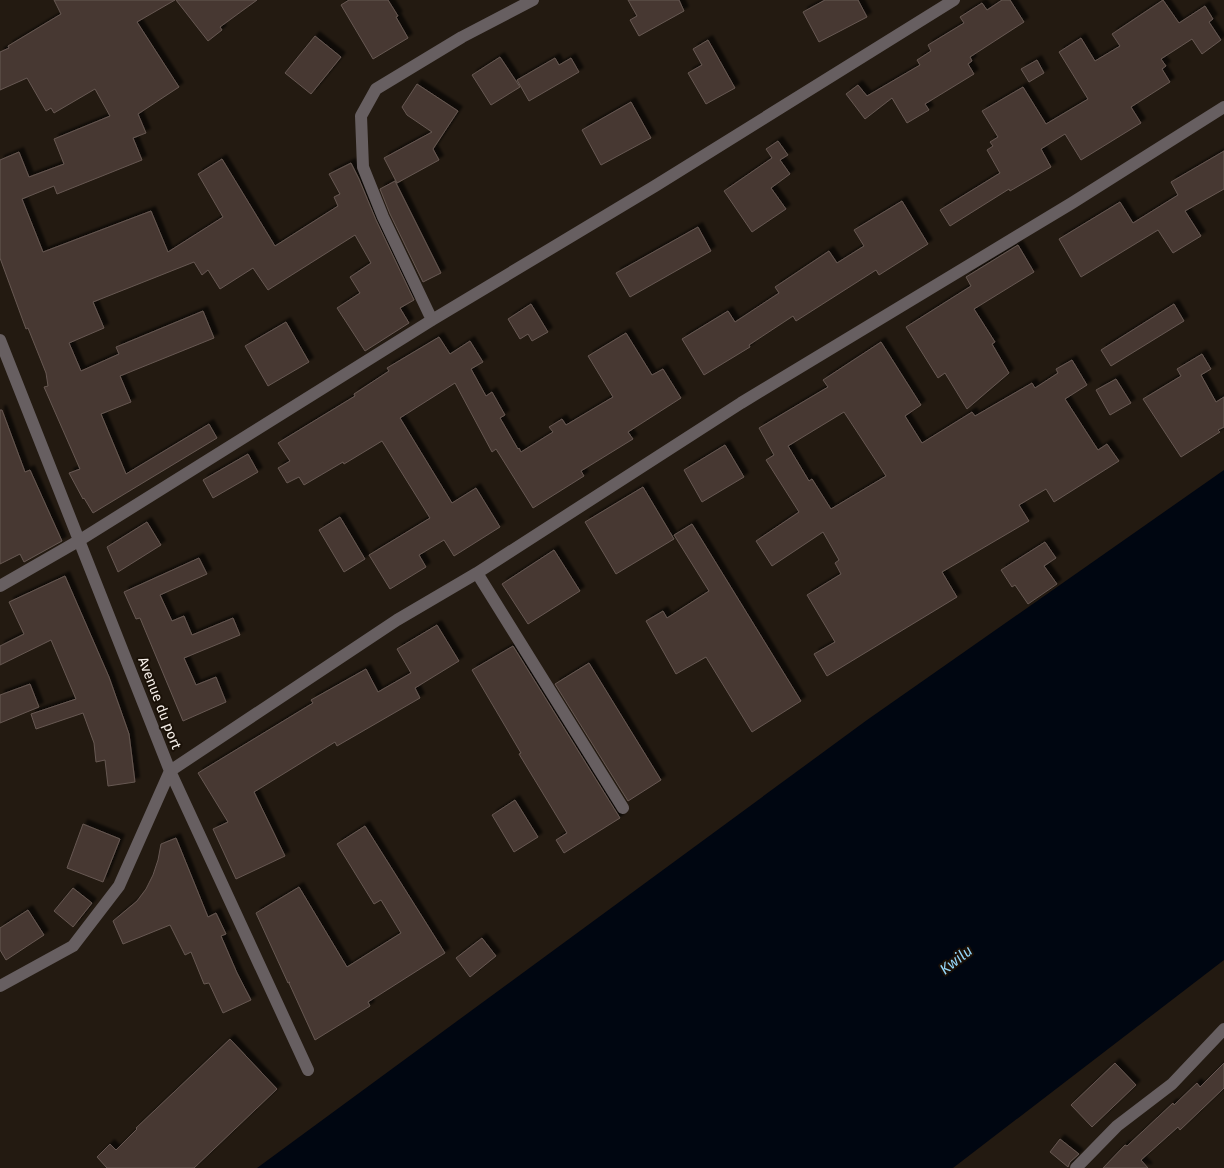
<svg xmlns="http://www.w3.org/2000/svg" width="1224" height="1168" font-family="'Fira Sans',sans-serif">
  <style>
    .water { fill: #000611 }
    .building { fill: #473933; stroke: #675852; fill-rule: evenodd; filter: url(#shadow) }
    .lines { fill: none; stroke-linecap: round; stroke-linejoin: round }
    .minor { stroke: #675f61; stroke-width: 12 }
    .labels { text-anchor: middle; stroke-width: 4; stroke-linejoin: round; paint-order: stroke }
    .street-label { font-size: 14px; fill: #f7f0ea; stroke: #1a1108 }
    .water-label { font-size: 15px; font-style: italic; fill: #95d5f8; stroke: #1a1108 }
  </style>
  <defs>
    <filter id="shadow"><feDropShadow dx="4.5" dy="-4.5" stdDeviation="1" flood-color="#0009"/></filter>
  </defs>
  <rect width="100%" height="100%" fill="#231a11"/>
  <path class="water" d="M1224,470V960L953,1168H257L867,720Z"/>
  <path class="building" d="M54,0H175L137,22L179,87L138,114L146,133L133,138L142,160L57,194L54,186L22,199L43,252L151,211L168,252L223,217L198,174L222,159L275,246L338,206L334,197L340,194L329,174L351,163L359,179L376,220L414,300L400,308L409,323L365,351L337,308L360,293L350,277L371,263L355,235L268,290L253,268L220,289L208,270L202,275L194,262L93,302L104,328L69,343L81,371L119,354L116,347L203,311L214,338L120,376L131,402L101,414L126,474L209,424L217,438L93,513L84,498L83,499L69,473L80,469L44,387L48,386L46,373L28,328L26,329L0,258V160L19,152L29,177L64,164L54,139L110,116L95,89L54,113L51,108L46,111L27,78L0,90V52L9,48L8,46L61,14Z
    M176,0H257L220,27L222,30L208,41Z
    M349,0H388L398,16L396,17L408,38L373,59L341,5Z
    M628,0H679L684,11L639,36L630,20L637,16Z
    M825,0H858L867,17L819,42L803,12Z
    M1002,0H1010L1024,22L970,57L972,61L968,64L974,74L925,104L929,110L907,123L892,98L865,119L846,94L858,85L867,96L920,65L917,60L931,51L928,45L964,23L960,17L982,3L987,10Z
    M1163,0L1179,23L1205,6L1213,19L1209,22L1221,40L1202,54L1192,39L1161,59L1166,66L1162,69L1170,82L1131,107L1141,123L1081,160L1065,134L1041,149L1051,167L1010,191L1009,189L950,226L940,210L1000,173L987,150L993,146L990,142L998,137L982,111L1023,87L1046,124L1088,99L1059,52L1081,38L1095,61L1120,46L1112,34Z
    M315,36L341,57L311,94L285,73Z
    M708,40L735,88L706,104L688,73L702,65L693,49Z
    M500,57L520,87L491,105L472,75Z
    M555,58L559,65L571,58L579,72L529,101L517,80Z
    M1037,60L1044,73L1029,82L1021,69Z
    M417,84L458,111L433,149L439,160L397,183L384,158L432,132L407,115L402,107Z
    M631,102L651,138L601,165L582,130Z
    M778,141L788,155L780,160L790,174L771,188L786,209L752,232L724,191L772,158L766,149Z
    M1224,151V189L1185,211L1201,236L1173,253L1158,230L1081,277L1059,239L1120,202L1133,223L1178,195L1171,182Z
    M395,181L441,273L423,282L390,214L380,189Z
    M902,201L928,244L879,275L876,270L796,321L793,316L749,345L750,347L704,375L682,339L728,311L735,322L779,293L775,287L829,251L837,263L864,246L854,230Z
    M698,227L711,251L630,297L616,273Z
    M1018,245L1034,272L974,309L995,342L992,344L1009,373L967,409L945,373L938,378L906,327L971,286L966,277Z
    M531,304L548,332L532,341L528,334L520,339L508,319Z
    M1174,304L1184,321L1111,366L1101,350Z
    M286,322L309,362L268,386L245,346Z
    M626,333L652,375L663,369L681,398L628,432L633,439L581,471L584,476L533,508L496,449L492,452L455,383L400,418L452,503L476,488L500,527L454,556L444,540L419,555L426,567L390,589L369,555L430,518L382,441L344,464L343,462L304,485L299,477L287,483L278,468L290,461L278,443L355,396L354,394L389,371L387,368L439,337L450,354L470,341L483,362L471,369L486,396L492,392L505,415L500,418L518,449L519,448L521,452L553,432L549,427L562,419L566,425L613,397L588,356Z
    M881,342L921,405L905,416L922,443L972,412L975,416L1032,383L1035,388L1058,373L1056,369L1072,360L1087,385L1065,399L1098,450L1107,444L1119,461L1054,502L1046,489L1019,505L1029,521L942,572L957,597L827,676L814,654L835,642L807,595L841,574L835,563L839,560L823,532L772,566L756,541L799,512L766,460L774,455L759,428L828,387L823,380ZM844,412L886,476L831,509L812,479L809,481L788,446Z
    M1202,354L1211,369L1201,375L1216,402L1224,397V427L1218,430L1220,432L1181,457L1143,399L1181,376L1177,369Z
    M1116,379L1131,403L1110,415L1096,390Z
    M0,410H2L25,472L30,470L62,541L24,562L20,554L0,564Z
    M725,445L744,477L702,502L684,470Z
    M248,454L258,472L213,498L203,480Z
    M643,487L674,539L616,574L585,522Z
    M340,517L365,559L344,572L319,530Z
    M147,522L161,545L118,572L107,547Z
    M692,524L801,701L752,732L706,657L676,674L646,621L663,611L667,618L709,591L674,535Z
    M1045,542L1056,558L1044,566L1057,584L1028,604L1015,585L1012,587L1001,570Z
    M554,550L580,591L528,624L502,584Z
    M199,558L207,574L160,595L172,621L184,616L192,635L233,618L240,635L184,658L196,685L216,677L226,702L183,721L140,618L136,619L124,592Z
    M65,576L109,677L129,734L135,782L108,786L105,760L96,762L94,743L83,713L36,729L31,714L76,699L51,640L0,665V646L24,634L9,602Z
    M437,625L459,661L415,688L420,698L337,746L335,742L254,792L285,856L236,879L213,829L228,822L198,773L313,703L311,700L366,669L378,692L411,673L397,649Z
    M513,646L620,818L564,853L556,840L567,833L519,754L521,753L472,670Z
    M589,663L661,780L628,801L555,684Z
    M30,684L39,707L0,723V695Z
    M515,800L538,837L514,852L492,815Z
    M83,824L120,839L103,882L67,868Z
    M365,826L445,953L368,1002L370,1006L315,1040L289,983L290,982L288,983L256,913L299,887L347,967L401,933L381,900L374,904L337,844Z
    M176,838L208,917L216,913L226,934L221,936L237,973L251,1000L223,1013L209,983L204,984L191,952L185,955L170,925L123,944L113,921L137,901L146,889L153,875L158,860L161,844Z
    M73,888L92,903L73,927L54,911Z
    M28,910L44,935L6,960L0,950V928Z
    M482,938L496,956L470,977L456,958Z
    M230,1039L277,1089L194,1168H107L97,1157L110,1144L116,1150L137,1129L136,1128Z
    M1115,1063L1136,1085L1092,1127L1071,1105Z
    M1224,1063V1088L1180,1130L1178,1127L1141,1160L1148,1168H1103L1125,1145L1127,1146L1173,1103L1174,1105L1197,1083L1200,1087Z
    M1060,1139L1079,1154L1070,1162L1068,1167L1050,1152Z"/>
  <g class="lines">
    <path class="minor" d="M432,320L383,217L363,167L361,116L376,89L462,37L533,0
      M0,340L170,771L308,1070
      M477,573L623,808
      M0,586L80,540L432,320L655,186L954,0
      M0,986L73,946L119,886L170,771L397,620L477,573L741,403L1072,203L1224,107
      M1076,1168L1117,1126L1172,1084L1224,1029"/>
  </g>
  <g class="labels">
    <g class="street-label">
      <text transform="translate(160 703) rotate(69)" y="5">Avenue du port</text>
    </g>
    <g class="water-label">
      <text transform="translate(956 960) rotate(-38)" y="5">Kwilu</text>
    </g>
  </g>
</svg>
